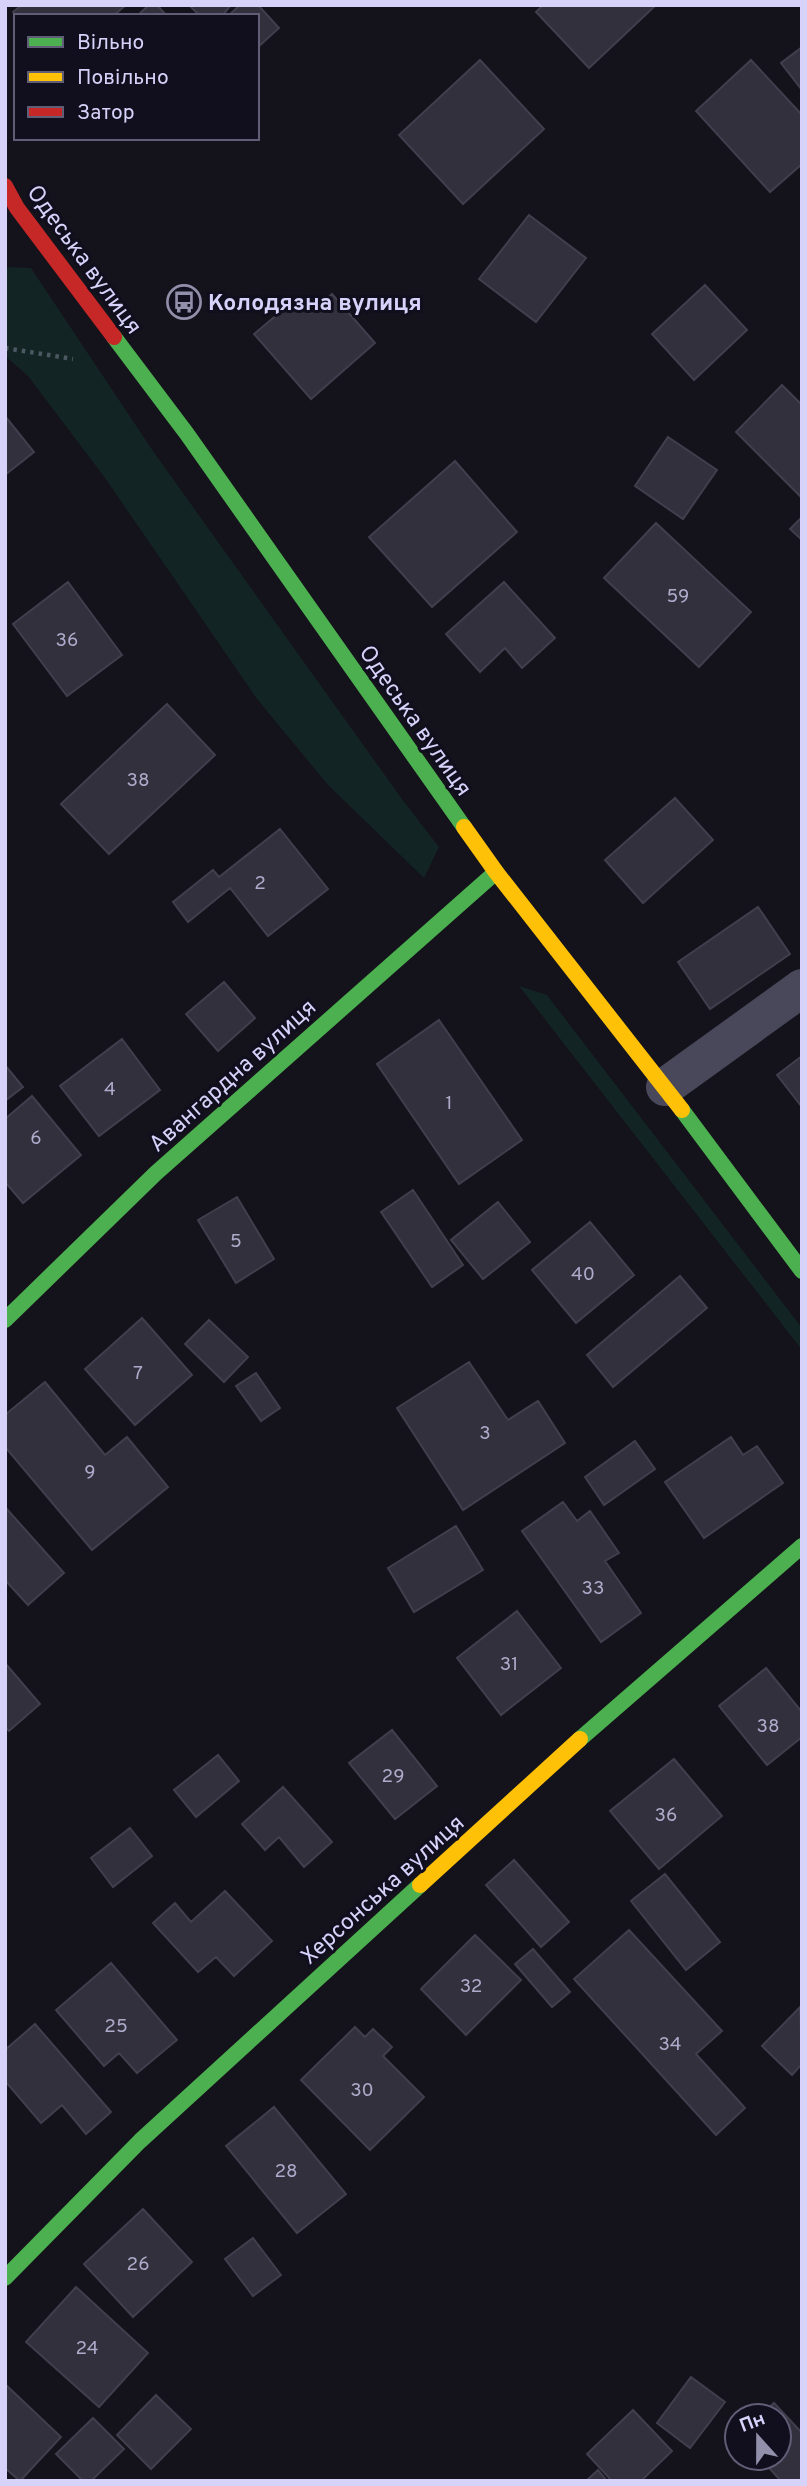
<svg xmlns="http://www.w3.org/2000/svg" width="807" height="2486" font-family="Overpass,sans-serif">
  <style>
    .green { fill: #132424 }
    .building { fill: #32303d; stroke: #413e4d; stroke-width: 2 }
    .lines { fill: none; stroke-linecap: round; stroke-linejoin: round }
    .path { stroke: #4c5861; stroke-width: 4.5; stroke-dasharray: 3.5 5; stroke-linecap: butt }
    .street { stroke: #49485a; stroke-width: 38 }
    .fast { stroke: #4caf50; stroke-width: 16 }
    .slow { stroke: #ffc107; stroke-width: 16 }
    .jam { stroke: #c62828; stroke-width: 16 }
    .labels { text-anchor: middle; stroke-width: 6; stroke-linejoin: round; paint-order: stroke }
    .number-label { font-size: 19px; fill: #adaaca }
    .street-label { font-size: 23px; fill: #d6d2f9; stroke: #110f1e }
    .poi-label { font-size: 23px; font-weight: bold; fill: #d6d2f9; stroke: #110f1e; text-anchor: start }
  </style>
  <rect width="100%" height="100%" fill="#14121a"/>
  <path class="green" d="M5,267L31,268L153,451L402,799L439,847L424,878L328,785L257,699L105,478L28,376L5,356Z
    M519,986L547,995L802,1328V1350Z"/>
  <path class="building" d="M22,5H126L113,16H16L13,12Z
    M149,5H157L167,16H137Z
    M189,5H231L222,16H200Z
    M240,5H258L279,28L257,48V16H228Z
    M543,5H656L589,68L536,12Z
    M802,47V90L781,63Z
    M480,60L544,129L463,204L399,135Z
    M751,60L802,115V164L770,192L696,111Z
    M529,215L586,258L536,322L479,279Z
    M705,285L747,330L694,380L652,334Z
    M332,294L375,343L311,399L254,334L297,298L310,313Z
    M782,385L802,405L801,497L736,432Z
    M5,416L34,452L5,475Z
    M668,437L717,470L683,519L635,486Z
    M455,461L517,532L432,607L369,537Z
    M802,517V540L790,529Z
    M656,523L751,612L699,667L604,578Z
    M68,582L122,655L67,696L13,624Z
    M504,582L555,638L522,668L505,648L480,672L446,634Z
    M167,704L215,755L109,854L61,804Z
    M675,798L713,840L643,903L605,860Z
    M280,829L328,889L268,936L230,888L188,922L173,902L213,870L219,877Z
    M758,907L790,954L710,1009L678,962Z
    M224,982L255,1018L218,1051L186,1014Z
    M439,1020L522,1140L459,1184L377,1064Z
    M122,1039L160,1090L99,1136L60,1086Z
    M802,1056V1107L777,1075Z
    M5,1065L23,1087L5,1101Z
    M32,1096L81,1155L23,1203L5,1182V1119Z
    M413,1190L463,1265L432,1287L381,1212Z
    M237,1197L274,1259L236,1283L198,1220Z
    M498,1202L530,1242L483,1279L451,1240Z
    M590,1222L634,1275L576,1323L532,1270Z
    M680,1276L707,1308L613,1387L587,1355Z
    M142,1318L192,1375L135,1425L85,1369Z
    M209,1320L248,1357L224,1382L185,1344Z
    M469,1362L508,1420L538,1401L565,1443L463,1510L397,1408Z
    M256,1373L280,1408L261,1421L236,1386Z
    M45,1382L105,1455L127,1437L168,1487L92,1550L5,1447V1415Z
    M731,1437L743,1455L757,1446L783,1483L704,1538L665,1482Z
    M635,1441L655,1469L604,1505L585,1477Z
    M563,1502L577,1521L590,1511L619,1553L605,1561L641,1613L601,1642L522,1531Z
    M5,1507L64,1573L28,1605L5,1580Z
    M456,1526L483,1570L414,1612L388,1568Z
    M517,1611L561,1668L501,1715L457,1658Z
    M5,1663L40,1704L9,1731L5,1727Z
    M766,1668L802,1712V1737L767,1765L719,1706Z
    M392,1730L437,1786L395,1819L349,1763Z
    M218,1755L239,1781L196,1817L174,1790Z
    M674,1759L722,1816L659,1869L610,1811Z
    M283,1787L332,1842L304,1867L279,1837L265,1850L242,1824Z
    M130,1828L152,1856L113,1887L91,1858Z
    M514,1860L569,1922L541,1947L486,1885Z
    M665,1874L720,1942L686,1970L631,1901Z
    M225,1891L272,1941L234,1976L216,1957L198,1972L153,1923L175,1903L191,1922Z
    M629,1930L722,2031L696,2054L745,2108L716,2135L574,1979Z
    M475,1935L521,1980L466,2035L421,1989Z
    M533,1949L570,1992L552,2007L515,1964Z
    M111,1963L177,2040L137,2073L119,2053L104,2066L56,2010Z
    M800,2007L802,2064L792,2075L762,2046Z
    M35,2024L111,2112L86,2134L62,2105L41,2123L5,2081V2050Z
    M355,2027L365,2037L373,2029L392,2047L383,2056L424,2097L370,2150L301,2080Z
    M274,2107L346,2194L297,2233L226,2146Z
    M143,2209L192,2262L133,2317L84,2264Z
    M253,2238L281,2275L253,2296L225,2259Z
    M76,2287L148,2353L99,2407L26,2342Z
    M691,2377L725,2402L690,2448L657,2423Z
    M5,2384L61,2437L20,2481L5,2468Z
    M156,2395L191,2429L151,2469L117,2435Z
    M774,2403L802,2433V2481H781L760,2458H779V2416H759Z
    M633,2410L672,2451L641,2481H612L587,2454Z
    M93,2418L124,2449L91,2481H83L56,2454Z
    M598,2470L607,2481H586Z"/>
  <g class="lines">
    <path class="path" d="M5,348L73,359"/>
    <path class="street" d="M665,1087L802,988"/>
    <path class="fast" d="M114,337L187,434L464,827
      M682,1110L802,1271
      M5,1320L156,1173L496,872
      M580,1739L802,1546
      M5,2278L140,2141L420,1885"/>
    <path class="slow" d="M464,827L496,872L682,1110
      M420,1885L580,1739"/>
    <path class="jam" d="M5,186L17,208L114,337"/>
  </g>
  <defs>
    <g id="bus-ring" transform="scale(1.75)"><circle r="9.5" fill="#110f1e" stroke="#928fab" stroke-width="1.5"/><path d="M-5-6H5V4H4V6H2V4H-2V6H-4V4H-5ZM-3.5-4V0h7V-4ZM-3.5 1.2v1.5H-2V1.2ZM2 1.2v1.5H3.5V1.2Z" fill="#928fab"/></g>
  </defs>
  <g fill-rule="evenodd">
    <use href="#bus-ring" x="184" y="302"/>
  </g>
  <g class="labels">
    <g class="number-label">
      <text x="678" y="602">59</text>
      <text x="67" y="646">36</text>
      <text x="138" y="786">38</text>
      <text x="260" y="889">2</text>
      <text x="110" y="1095">4</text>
      <text x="449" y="1109">1</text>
      <text x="36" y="1144">6</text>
      <text x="236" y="1247">5</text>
      <text x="583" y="1280">40</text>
      <text x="138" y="1379">7</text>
      <text x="485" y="1439">3</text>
      <text x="90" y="1478">9</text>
      <text x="593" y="1594">33</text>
      <text x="509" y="1670">31</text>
      <text x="768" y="1732">38</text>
      <text x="393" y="1782">29</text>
      <text x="666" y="1821">36</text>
      <text x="471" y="1992">32</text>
      <text x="116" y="2032">25</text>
      <text x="670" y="2050">34</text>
      <text x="362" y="2096">30</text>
      <text x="286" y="2177">28</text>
      <text x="138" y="2270">26</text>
      <text x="87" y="2354">24</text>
    </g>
    <g class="street-label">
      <text transform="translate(85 259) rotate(54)" y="8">Одеська вулиця</text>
      <text transform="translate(416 720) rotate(55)" y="8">Одеська вулиця</text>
      <text transform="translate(232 1075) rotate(-42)" y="8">Авангардна вулиця</text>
      <text transform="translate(382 1889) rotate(-42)" y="8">Херсонська вулиця</text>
    </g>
    <g class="poi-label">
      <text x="208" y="310">Колодязна вулиця</text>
    </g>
  </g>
  <rect width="807" height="2486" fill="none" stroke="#d6d2f9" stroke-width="14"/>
  <rect x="14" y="14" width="245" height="126" fill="#110f1e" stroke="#605d76" stroke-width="2"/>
  <rect x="28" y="37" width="35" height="10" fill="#4caf50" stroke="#605d76" stroke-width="2"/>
  <text x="77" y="49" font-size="21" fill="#d6d2f9">Вільно</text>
  <rect x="28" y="72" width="35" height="10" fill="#ffc107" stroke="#605d76" stroke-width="2"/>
  <text x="77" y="84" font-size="21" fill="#d6d2f9">Повільно</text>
  <rect x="28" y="107" width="35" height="10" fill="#c62828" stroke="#605d76" stroke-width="2"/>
  <text x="77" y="119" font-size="21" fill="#d6d2f9">Затор</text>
  <g transform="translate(758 2437) rotate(339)"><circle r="33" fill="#110f1e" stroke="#605d76" stroke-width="2"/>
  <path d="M0-5L12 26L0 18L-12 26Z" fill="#928fab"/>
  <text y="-10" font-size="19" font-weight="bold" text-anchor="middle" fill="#d6d2f9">Пн</text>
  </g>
</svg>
